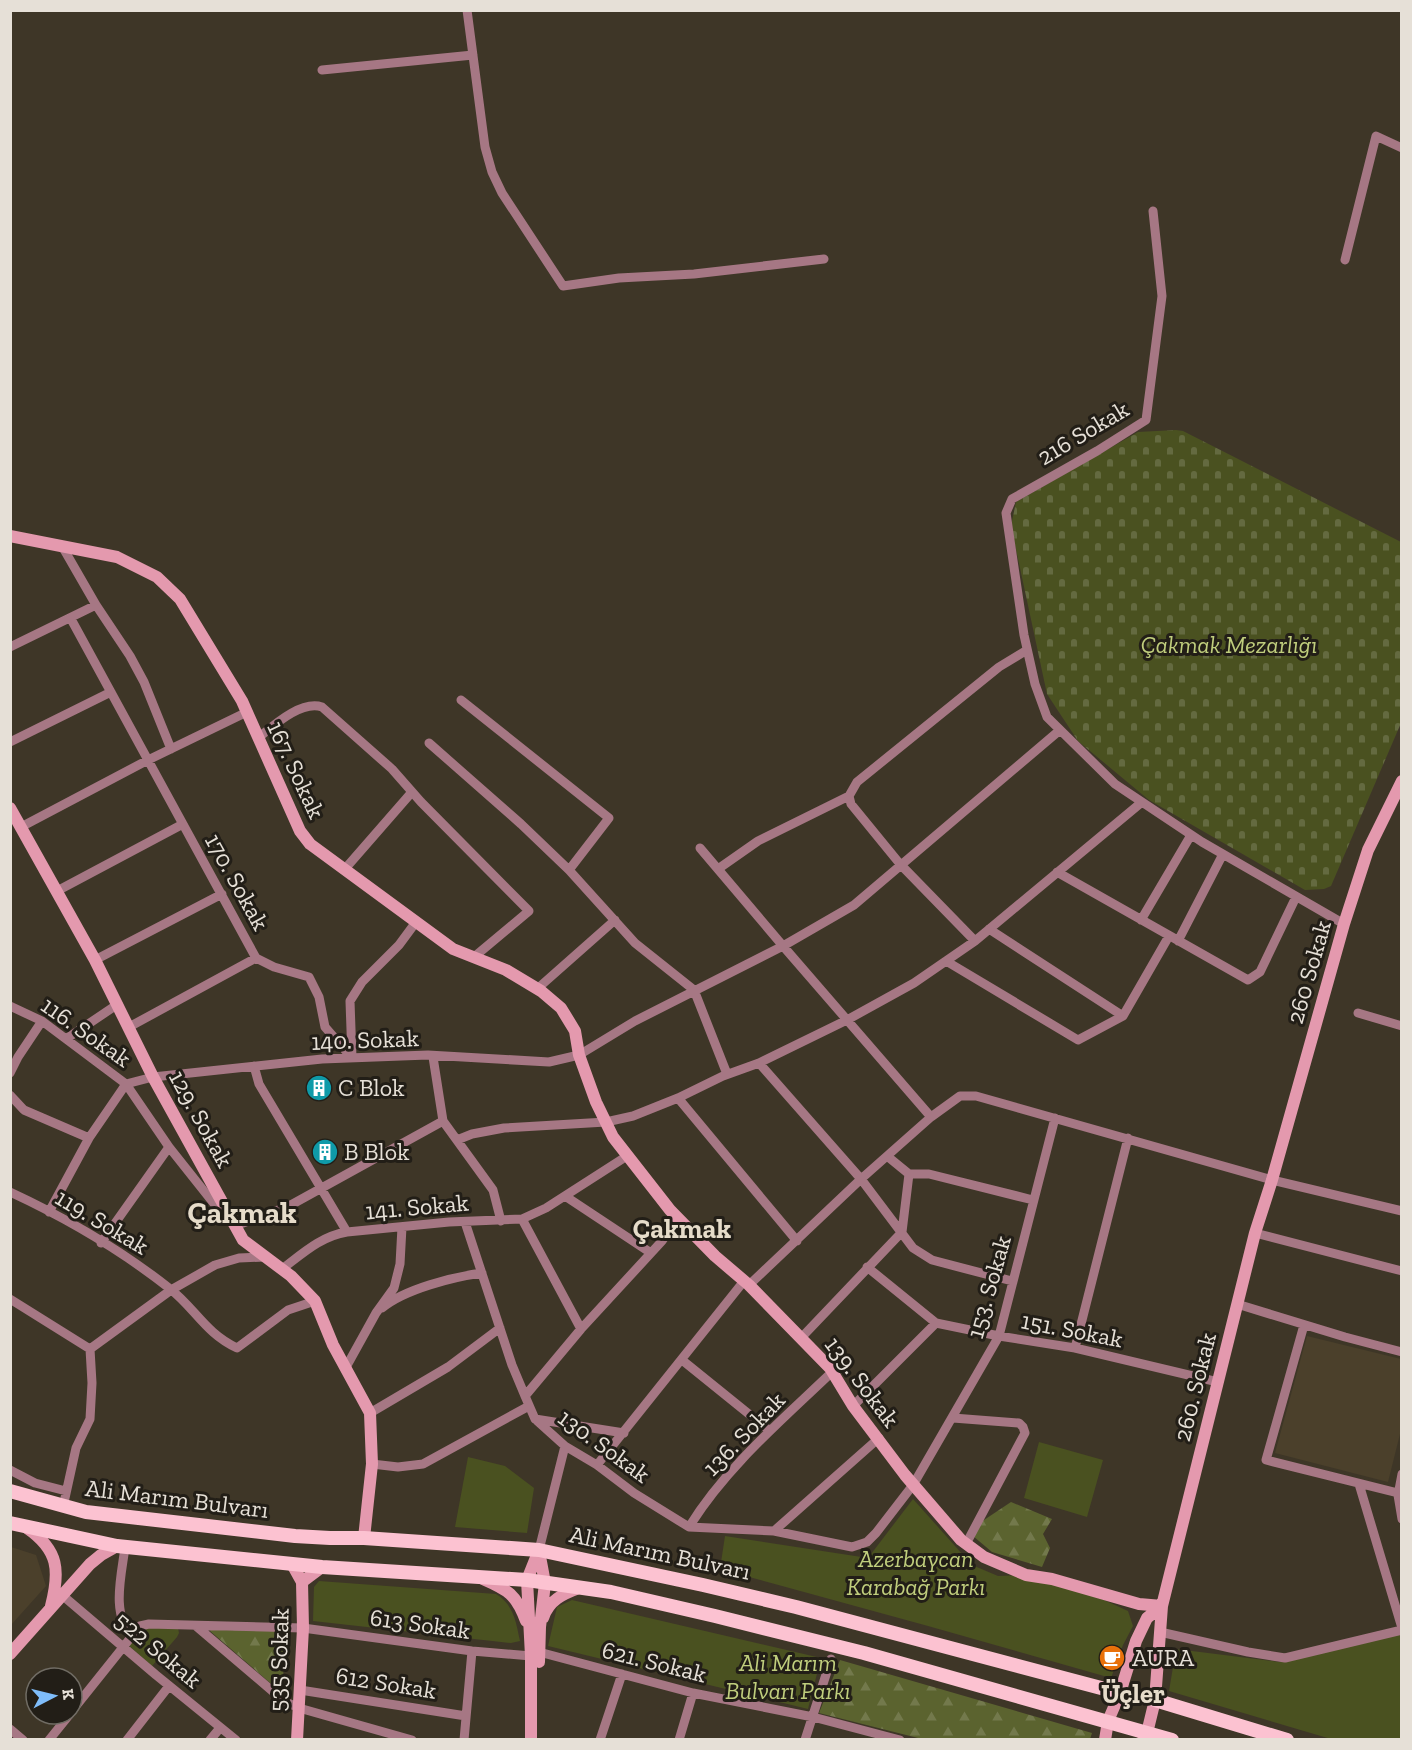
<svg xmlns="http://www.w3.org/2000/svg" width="1412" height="1750" font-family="'Zilla Slab',serif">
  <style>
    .built { fill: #4b402b }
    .green { fill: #4a5120 }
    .forest { fill: url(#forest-firs) }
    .cemetery { fill: url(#cemetery-stones) }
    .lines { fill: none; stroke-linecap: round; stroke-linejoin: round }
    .street { stroke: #a67784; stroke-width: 9 }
    .secondary { stroke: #e499ae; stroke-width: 12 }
    .primary { stroke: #fcc2d1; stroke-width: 14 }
    .labels { text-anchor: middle; stroke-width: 6; stroke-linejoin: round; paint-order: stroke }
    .street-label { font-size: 24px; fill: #e6e0d7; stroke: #221e17 }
    .park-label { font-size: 24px; font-style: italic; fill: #c0ce7d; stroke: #221e17 }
    .poi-label { font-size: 24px; fill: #e6e0d7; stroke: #221e17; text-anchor: start }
    .quarter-label { font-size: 27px; font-weight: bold; fill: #e6dcca; stroke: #221e17 }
    .district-label { font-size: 30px; font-weight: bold; fill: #e6dcca; stroke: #221e17 }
  </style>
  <defs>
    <pattern id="forest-firs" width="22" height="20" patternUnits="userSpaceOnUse" patternTransform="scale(1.5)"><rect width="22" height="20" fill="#5b632f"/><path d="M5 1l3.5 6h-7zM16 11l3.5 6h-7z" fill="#73794c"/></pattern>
    <pattern id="cemetery-stones" width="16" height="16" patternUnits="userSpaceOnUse" patternTransform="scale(1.5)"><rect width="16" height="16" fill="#4a5120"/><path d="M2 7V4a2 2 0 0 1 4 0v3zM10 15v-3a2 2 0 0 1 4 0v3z" fill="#646a40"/></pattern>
  </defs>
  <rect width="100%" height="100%" fill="#3e3627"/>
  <path class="built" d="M1307,1336L1401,1359V1430L1388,1482L1275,1453Z
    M11,1547L36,1555L46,1586L11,1625Z"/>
  <path class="green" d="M1039,1442L1103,1460L1087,1517L1024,1498Z
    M468,1457L505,1466L534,1488L527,1533L455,1527Z
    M913,1499L972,1565L998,1576L1026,1575L1104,1600L1128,1611L1133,1626L1123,1645L1111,1678L928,1626L720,1569L725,1536L868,1558Z
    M319,1581L496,1594C514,1605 516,1622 520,1641L511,1643L313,1621L314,1587Z
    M572,1600L821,1658L808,1709L548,1646L557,1607Z
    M142,1628H178L179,1633L177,1637L152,1666L127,1644Z
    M1401,1633V1739H1331L1169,1691L1176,1649L1279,1662Z"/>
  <path class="forest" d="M1011,1502L1052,1519L1043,1534L1050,1548L1042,1567L992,1552L973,1536L981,1522Z
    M213,1628L286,1631L282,1693L210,1631Z
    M840,1660L1092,1733L1090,1739H922L819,1713Z"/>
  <path class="cemetery" d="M1176,430L1183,431L1401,542V723L1331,886L1324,889L1305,890L1149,800L1078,741L1047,694L1011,526L1016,502L1138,432Z"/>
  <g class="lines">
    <path class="street" d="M467,10L485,147L492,172L502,193L563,286L619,278L694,274L824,259
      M322,70L473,55
      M1153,211L1162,296L1146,420L1097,451L1012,499L1006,513L1024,635L1035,684L1047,717L1115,784L1202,842L1344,924
      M1345,260L1376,136L1402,148
      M62,546L96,605L130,656L144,682L171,749
      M71,619L256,958L274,967L309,977L319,997L325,1027L352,1058
      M10,647L96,605
      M461,700L609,818L569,870
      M258,738C273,726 301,700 322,707L392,769L421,802L529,911L474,957
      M10,742L111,692
      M429,743L521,824L569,870L635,943L694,990L727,1074
      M21,827L148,760L247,712
      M700,848L783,946L931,1117
      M718,869L758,841L849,796
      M344,870L412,792
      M1057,872L1248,980L1260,972L1296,897
      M57,891L183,824
      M1141,920L1191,835
      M989,929L1123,1016
      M975,941L900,864L851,804L849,796L857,782L999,667L1027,650
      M1178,941L1223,854
      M95,960L222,894
      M946,961L1078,1040L1123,1016L1169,936
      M537,989L615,920
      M10,1006L42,1021L126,1084L169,1147L227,1220
      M1358,1013L1402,1026
      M129,1027L256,958
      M66,1039L118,1004
      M433,1057L443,1121L493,1190L501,1221
      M352,1058L350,1001L362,982L399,945L416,922
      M759,1063L861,1179L913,1248L932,1260L1012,1281
      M254,1066L259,1084L347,1232L449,1222L522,1219L546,1208L627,1156
      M10,1073L18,1057L42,1021
      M10,1095L24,1110L89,1138
      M678,1098L797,1241
      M457,1140L472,1134L504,1128L606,1122L633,1116L678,1098L723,1076L759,1063L847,1020L914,983L975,941L1142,802
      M887,1156L909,1174H929L1033,1200
      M10,1192C64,1217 122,1251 169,1288C195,1308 205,1333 237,1348L288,1310L315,1301
      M565,1196L651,1253
      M49,1212L89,1138L126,1084L153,1077L322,1059L428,1055L549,1062L579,1055L635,1021L783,946L854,905L1060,730
      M522,1219L581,1329
      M465,1222L512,1365L525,1396L535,1419L565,1446L597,1465L634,1493L689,1527L774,1531L852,1547L867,1542L876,1533L913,1485L999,1336L1055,1118
      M235,1226L289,1206L443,1121
      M902,1232L909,1174
      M1255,1233L1402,1271
      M101,1243L169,1147
      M867,1267L936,1323L999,1336L1075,1348L1218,1382
      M282,1269C302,1254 321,1236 347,1232
      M749,1285L861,1179L931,1117L960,1096H976L1272,1180L1402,1211
      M10,1299L90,1349
      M1237,1304L1345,1337L1402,1352
      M382,1308C405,1289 453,1277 482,1273
      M1304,1325L1266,1460L1402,1494
      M801,1338L902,1232
      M1075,1348L1128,1138
      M682,1360L770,1431
      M345,1369L376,1313L394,1288L400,1264L402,1227
      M525,1396L581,1329L662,1241L678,1218
      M853,1406L936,1323
      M370,1413L448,1367L500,1328
      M953,1418L1019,1423L1023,1427L1025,1433L966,1544
      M535,1419L624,1433
      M372,1464L398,1467L423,1464L529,1406
      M597,1465L744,1281
      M10,1470L35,1483L66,1491
      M1402,1474L1398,1495L1402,1519
      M1359,1484L1402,1628
      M63,1507L76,1448L90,1419L92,1383L90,1349L171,1290L215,1265L239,1258L265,1257
      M689,1527C726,1467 782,1420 832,1372
      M774,1531L879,1438
      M125,1547C122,1573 110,1616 133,1636
      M539,1550L565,1446
      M57,1593L62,1595L156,1675L236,1740
      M196,1626L284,1701L299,1708L412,1740
      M1160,1632L1248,1652L1285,1658L1402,1630
      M539,1652L693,1693L813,1717L900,1740
      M300,1690L466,1716
      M72,1711L140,1626L149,1624L303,1628L472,1651L531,1656
      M10,1729L23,1740
      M49,1740L70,1714
      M127,1740L169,1686
      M210,1740L220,1728
      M464,1740L472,1651
      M600,1740L622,1674
      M679,1740L693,1693
      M805,1740L831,1659"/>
    <path class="secondary" d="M10,536L117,557L157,577L180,599L242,701L300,831L310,844L453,949L506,970L541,991L561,1008L575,1031L579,1055L596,1102L613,1137L670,1210L715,1256L749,1285L830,1368L853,1406L905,1475L961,1540L984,1557L1026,1575L1052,1579L1139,1604L1162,1606
      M10,808L95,960L153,1077L243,1240L291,1276L315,1301L333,1345L370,1413L372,1464L364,1538
      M27,1528C59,1550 60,1571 51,1606
      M539,1551L545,1583L540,1627L539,1662
      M292,1564L302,1582L303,1628L297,1740
      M483,1579C508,1590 516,1594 526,1621
      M302,1582L322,1567
      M543,1618C549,1600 563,1594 579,1588
      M10,1654L90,1564L101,1555L117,1546
      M531,1740V1656L527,1580L539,1550
      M1105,1740L1108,1721L1120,1693L1136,1641L1147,1618L1162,1606
      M1143,1740L1147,1733L1155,1700L1162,1606L1255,1233L1272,1180L1344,924L1368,850L1402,781"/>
    <path class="primary" d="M10,1491L86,1512L295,1536L330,1538H364L539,1550L703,1585L796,1607L1120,1693L1155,1700L1287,1740
      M10,1523L117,1546L322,1567L527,1580L611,1592L715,1616L864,1653L1172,1740"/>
  </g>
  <defs>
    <g id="building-disc" transform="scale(1.35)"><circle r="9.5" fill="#0f9aa8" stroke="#221e17"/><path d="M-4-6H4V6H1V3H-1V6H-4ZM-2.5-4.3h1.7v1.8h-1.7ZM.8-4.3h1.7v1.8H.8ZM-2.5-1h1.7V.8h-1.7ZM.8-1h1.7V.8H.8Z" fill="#fff"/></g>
    <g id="cafe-disc" transform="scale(1.35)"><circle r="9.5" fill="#e8710a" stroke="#221e17"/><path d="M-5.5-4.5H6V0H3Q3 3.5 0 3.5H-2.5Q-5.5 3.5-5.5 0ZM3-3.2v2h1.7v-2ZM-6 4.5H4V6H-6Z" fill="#fff"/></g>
  </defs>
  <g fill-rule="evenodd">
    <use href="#building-disc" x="319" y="1088"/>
    <use href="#building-disc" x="325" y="1152"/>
    <use href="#cafe-disc" x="1112" y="1658"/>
  </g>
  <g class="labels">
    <g class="street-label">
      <text transform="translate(1083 433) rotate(-31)" y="8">216 Sokak</text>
      <text transform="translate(296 770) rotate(65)" y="8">167. Sokak</text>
      <text transform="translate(237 882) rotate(61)" y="8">170. Sokak</text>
      <text transform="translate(1309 972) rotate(-74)" y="8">260 Sokak</text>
      <text transform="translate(86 1032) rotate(35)" y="8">116. Sokak</text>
      <text transform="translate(365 1040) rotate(-2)" y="8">140. Sokak</text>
      <text transform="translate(201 1119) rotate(61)" y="8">129. Sokak</text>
      <text transform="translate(417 1207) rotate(-5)" y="8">141. Sokak</text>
      <text transform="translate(102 1222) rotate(31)" y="8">119. Sokak</text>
      <text transform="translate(989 1287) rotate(-74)" y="8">153. Sokak</text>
      <text transform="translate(1072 1330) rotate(11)" y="8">151. Sokak</text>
      <text transform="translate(862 1382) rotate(53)" y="8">139. Sokak</text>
      <text transform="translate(1195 1387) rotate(-76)" y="8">260. Sokak</text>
      <text transform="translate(744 1434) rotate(-46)" y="8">136. Sokak</text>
      <text transform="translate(604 1446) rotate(36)" y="8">130. Sokak</text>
      <text transform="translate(177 1499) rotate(7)" y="8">Ali Marım Bulvarı</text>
      <text transform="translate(660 1553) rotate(12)" y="8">Ali Marım Bulvarı</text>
      <text transform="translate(420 1624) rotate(8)" y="8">613 Sokak</text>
      <text transform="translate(158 1650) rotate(40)" y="8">522 Sokak</text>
      <text transform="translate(279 1660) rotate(-88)" y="8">535 Sokak</text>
      <text transform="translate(654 1662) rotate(14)" y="8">621. Sokak</text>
      <text transform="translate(386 1683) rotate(9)" y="8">612 Sokak</text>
    </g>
    <g class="park-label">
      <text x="1229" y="653">Çakmak Mezarlığı</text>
      <text x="916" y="1567">Azerbaycan<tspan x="916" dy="28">Karabağ Parkı</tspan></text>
      <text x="788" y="1671">Ali Marım<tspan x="788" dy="28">Bulvarı Parkı</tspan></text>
    </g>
    <g class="poi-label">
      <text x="338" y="1096">C Blok</text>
      <text x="344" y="1160">B Blok</text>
      <text x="1132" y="1666">AURA</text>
    </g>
    <g class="quarter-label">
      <text x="682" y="1238">Çakmak</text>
      <text x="1133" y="1703">Üçler</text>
    </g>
    <g class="district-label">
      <text x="242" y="1223">Çakmak</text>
    </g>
  </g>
  <rect width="1412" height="1750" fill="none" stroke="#e6e0d7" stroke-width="24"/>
  <g transform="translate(54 1696) rotate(83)"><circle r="28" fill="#221e17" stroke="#706c64" stroke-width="1.5"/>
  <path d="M0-4.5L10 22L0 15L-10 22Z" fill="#7fbdfa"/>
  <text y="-9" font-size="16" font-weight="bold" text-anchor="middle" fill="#e6e0d7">K</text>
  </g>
</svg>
